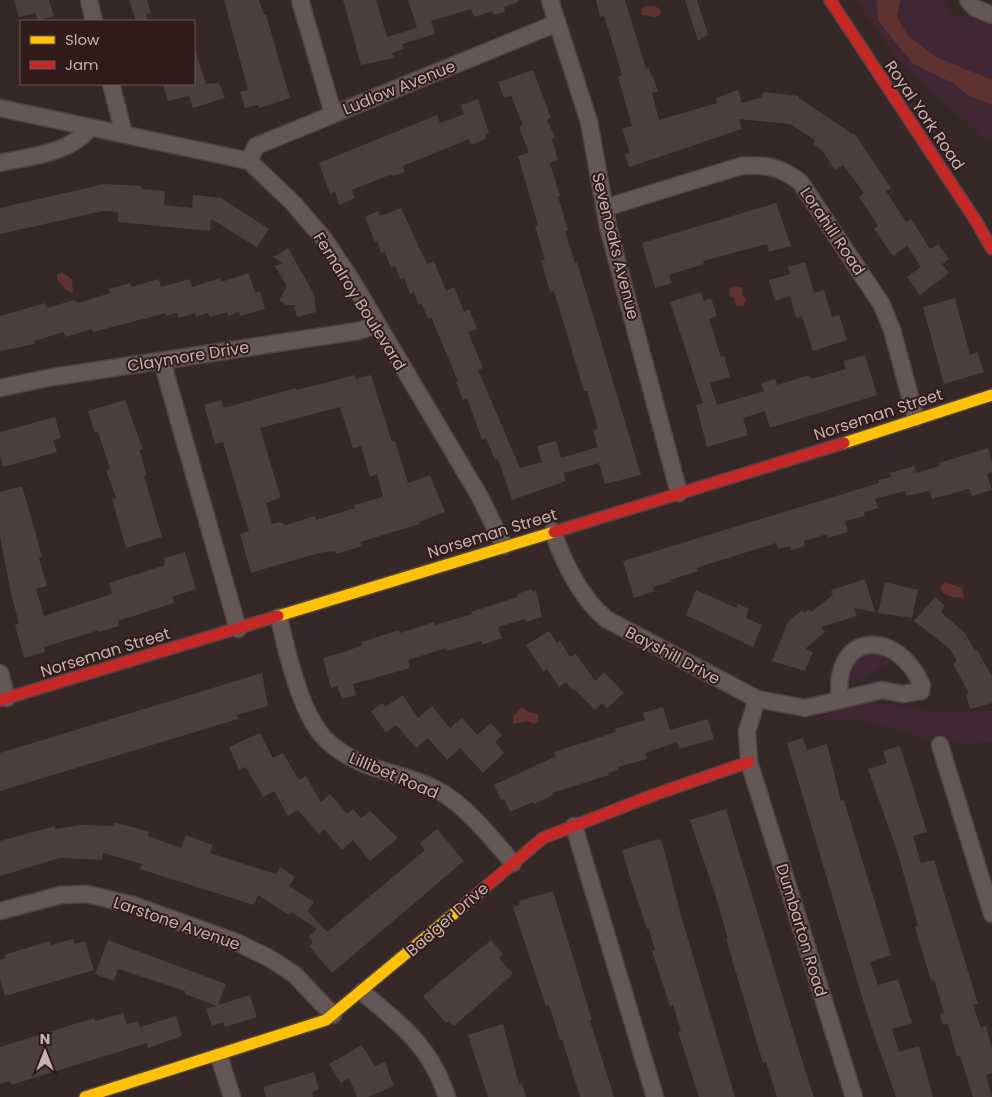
<svg xmlns="http://www.w3.org/2000/svg" width="992" height="1097" font-family="Poppins,sans-serif">
  <style>
    .green { fill: #402733 }
    .water { fill: #5e3331 }
    .building { fill: #4c3f3f; fill-rule: evenodd }
    .lines { fill: none; stroke-linecap: round; stroke-linejoin: round }
    .street-casing { stroke: #4f4443; stroke-width: 19 }
    .slow-casing { stroke: #4f4443; stroke-width: 14 }
    .jam-casing { stroke: #4f4443; stroke-width: 14 }
    .street { stroke: #645857; stroke-width: 16 }
    .slow { stroke: #ffc107; stroke-width: 11 }
    .jam { stroke: #c62828; stroke-width: 11 }
    .labels { text-anchor: middle; stroke-width: 4; stroke-linejoin: round; paint-order: stroke }
    .street-label { font-size: 16px; fill: #c8b2b0; stroke: #311b1a }
  </style>
  <rect width="100%" height="100%" fill="#362827"/>
  <path class="green" d="M856,0H944L952,14L992,23V142H987L896,58Z
    M876,652L896,658L854,684L847,678C852,662 859,655 876,652Z
    M871,700L925,711H992V742L969,744L929,740L865,721H811L850,704Z"/>
  <path class="water" d="M877,0H900L897,16L908,36L936,57L992,80V105L969,96L953,83L913,64L878,21Z
    M646,6H655L660,9L661,14L655,17L642,15L641,9Z
    M61,272L72,279L73,293L66,290L57,280V275Z
    M733,286L742,287V294L746,300L743,306H736L734,298L730,296L729,289Z
    M945,582L962,588L964,598C955,597 941,598 941,586Z
    M522,707L529,712L538,714V722L533,724L527,721L513,724V716Z"/>
  <path class="building" d="M14,0H49L54,16L38,21L35,13L19,17Z
    M129,0H147L151,13L146,14L148,21H136Z
    M224,0H259L264,15H266L290,98L259,108L258,105L245,108L240,92L248,90Z
    M343,0H376L387,37L417,28L408,0H518V2L504,7L505,12L494,15L492,11L474,17L471,9L431,21L435,34L402,44L404,49L392,53L394,58L361,65Z
    M596,0H625L646,69L649,68L651,76H653L658,92L652,93L659,120L717,103L716,98L738,90L742,103L762,97L763,92L799,96V98L852,134L854,133L891,188L886,191L906,222L911,219L930,249L938,244L949,259L942,264L949,273L920,295L907,277L921,267L907,246L893,256L874,229L878,226L859,197L864,193L850,174L843,165L835,170L822,150L813,144L815,140L790,124L739,119L742,129L629,167L625,154L630,153L622,129L632,126L618,77L622,75L615,51L604,16L600,17Z
    M685,0H697L708,34L698,41Z
    M196,53L206,84L219,83L225,98L193,108L189,96L168,101L163,84H194V54Z
    M533,70L551,118L547,120L555,137L552,139L558,160L550,163L560,196L558,197L568,230L565,231L575,263L577,262L641,475L605,484L599,463L564,473L566,481L512,500L498,459L495,460L486,438L482,440L467,398L463,400L456,382L458,381L431,317L428,319L422,304L419,305L414,292L410,294L404,278L400,279L395,266L391,268L385,252L381,253L377,241L375,242L365,217L378,211L380,216L401,208L427,264L434,261L446,291L454,287L464,312L469,309L477,329L468,332L483,368L478,370L520,468L542,462L537,446L556,441L561,458L598,447L593,430L598,428L587,391H584L554,291L550,292L541,261L545,260L535,226L538,225L518,156L529,153L519,127L523,125L511,96L504,98L498,82Z
    M478,99L489,133L485,135L486,139L471,145L469,139L403,166L405,172L393,176L392,174L352,190L355,198L339,205L335,192L330,194L319,163L437,115L440,123L464,114L461,105Z
    M104,184L141,186V189L165,191L164,205L192,208L193,195L221,198L269,229L257,247L211,219L210,231L118,222V212L103,211L0,234V208Z
    M776,203L791,246L769,252L767,244L703,261L704,264L669,275L672,283L655,288L642,243Z
    M288,248L314,294L316,312L297,317L294,305H286L279,300L287,286L275,266L283,263L273,257Z
    M805,262L814,293L824,290L832,317L839,315L847,340L813,351L802,316L796,318L790,296L775,301L769,280L790,274L788,267Z
    M249,273L255,293L260,291L265,309L240,316L239,312L228,316L227,312L210,317L208,313L196,317L195,313L179,318L177,313L166,316V313L93,332L92,329L65,337L64,332L34,341L35,344L0,351V316L45,303L47,308L74,300L78,303L110,293L109,289L130,283L131,287L159,279L161,287L190,279L192,287L220,278L221,282Z
    M701,292L704,301L711,298L717,316L709,319L721,357L724,356L730,377L710,383L717,405L764,391L761,383L775,379L777,385L809,375L811,379L846,369L844,361L865,355L877,395L770,428L765,411L743,418L748,435L707,447L696,405L703,403L670,302Z
    M955,298L970,355L977,352L984,372L944,384L923,307Z
    M355,375L356,379L371,375L392,442L395,441L408,483L430,475L445,512L419,522L420,524L360,542L362,546L336,554L335,551L319,553L251,573L240,534L249,531L223,442L215,444L204,405L221,400L223,407H227L296,388L297,390ZM340,407L353,448L361,446L370,477L377,474L383,497L354,505L355,508L316,520L315,516L286,525L280,522L272,524L266,503L280,498V495L260,428Z
    M125,400L143,449L140,450L146,475L144,476L162,537L126,548L112,499L116,498L106,470L110,469L98,432L95,433L88,411Z
    M55,417L61,438L53,440L57,452L3,467L0,456V432Z
    M988,448L992,463V472L987,474L992,490L972,496L969,489L932,499L930,491L906,496L905,491L875,499L878,508L864,512L865,516L845,521L848,532L828,538L827,534L804,541L805,546L791,550L790,546L778,549L776,543L696,568L698,571L670,580L673,581L653,587L654,591L634,598L623,561L879,483L878,480L891,477L890,473L914,466L916,473L940,466L939,463Z
    M22,486L35,531L42,557L39,558L47,586L36,589L44,616L112,594L109,583L165,565L164,558L185,552L196,589L172,597L174,603L118,621L119,626L99,632V630L44,647L45,652L24,658L15,625L19,623L11,594L0,536V492Z
    M865,579L875,612L854,608L857,616L821,627L825,632L805,649L813,652L805,671L772,661L788,622L802,610L804,613L809,609L811,612L833,595L831,590Z
    M885,582L918,590L912,618L878,613Z
    M532,589V592L536,590L542,617L526,622L525,619L498,627L502,638L482,645L481,641L447,651L446,648L408,660L410,668L353,684L356,695L342,699L337,686L331,688L323,658L347,651L362,645V642L399,630L400,633L434,622L435,625L472,614L471,612L517,597V594Z
    M696,590L736,608L738,604L749,609L746,618L762,625L753,647L686,615Z
    M935,597L945,606L941,612L965,633L975,651L977,650L992,676V703L970,709L966,694L969,693L953,664L957,661L950,649L914,621Z
    M549,631L557,643L560,641L570,657L576,654L595,681L604,672L624,693L607,708L602,703L595,710L574,689L572,690L566,682L559,687L547,669L543,671L526,645Z
    M262,673L268,706L237,715L238,719L0,791V753Z
    M403,695L418,718L432,706L450,728L462,718L477,735L491,723L502,735L495,742L504,753L483,773L460,748L447,760L428,738L416,748L396,725L387,732L384,730L371,711L383,703L385,707Z
    M663,707L670,730L708,719L714,739L679,749L677,742L645,753L647,759L618,767V770L608,773L609,775L552,793L553,795L534,804L533,802L510,812L504,799L501,800L494,785L556,756L554,752L616,732L615,729L645,720L643,713Z
    M260,733L273,758L283,753L299,780L306,776L321,802L330,794L347,814L353,809L361,818L370,811L398,838L370,861L353,840L342,850L324,829L319,834L298,810L288,816L274,791L263,797L246,767L239,770L229,747Z
    M803,738L807,750L827,744L841,801L844,800L891,955L870,962L878,985L898,979L912,1023L892,1029L899,1052L919,1046L933,1097H896L867,1014L787,743Z
    M900,746L927,832L913,836L921,863L934,860L978,1004L973,1005L981,1028L986,1026L992,1048V1073L986,1075L992,1097H973L960,1056L957,1057L948,1024L943,1025L940,1014L944,1012L934,980L931,981L915,927L918,926L898,854L868,769L887,763L883,751Z
    M726,809L804,1067L814,1097H777L766,1062L763,1063L726,939H728L716,897L690,820Z
    M114,822L149,832L148,836L181,848L186,835L213,845L210,853L276,874L280,867L295,877L289,886L314,902L308,911L327,932L425,850L420,843L437,829L464,861L332,973L309,946L313,942L308,937L317,929L291,912L289,915L258,895L254,905L140,869L142,864L103,853L102,860L60,858L0,876V841L55,826V829L81,825L113,826Z
    M659,839L662,842L682,919L735,1097H699L678,1032L681,1031L673,1005L670,1006L652,951L655,950L649,929H647L629,874L622,850Z
    M553,891L592,1020L590,1021L614,1097H580L562,1039L560,1040L549,1005L546,1006L513,907L520,905L519,901Z
    M73,939L75,944L85,941L94,970L5,996L0,980V960L5,958L4,955L49,941L51,945Z
    M108,940L226,984L218,1005L250,995L257,1017L225,1027L223,1022L212,1026L206,1009L216,1006L185,994V991L118,969L114,981L95,974Z
    M491,940L503,954L499,958L513,974L454,1026L449,1021L446,1023L423,996Z
    M123,1013L127,1024L138,1021L140,1027L176,1016L182,1036L148,1048L147,1043L11,1085L10,1081L0,1084V1047L94,1018L95,1021Z
    M503,1024L519,1084L522,1083L526,1097H488L474,1054L468,1035Z
    M362,1045L375,1066L385,1062L394,1086L368,1097H357L349,1078L341,1083L329,1064Z
    M314,1072L319,1089L312,1092L313,1097H266L263,1087Z"/>
  <g class="lines">
    <g class="street-casing">
      <path id="street" d="M89,0L94,21
        M300,0L333,113
        M550,0L589,122L608,227L679,493
        M968,0L975,8L992,15
        M111,84L124,134
        M0,108L249,161L293,203L324,239L352,281L480,497L504,546
        M249,161L256,146L557,23
        M0,163C31,156 69,154 90,128
        M604,208L741,166C765,164 782,167 801,183L882,305L892,330L916,418
        M162,361L238,629
        M0,388L53,377L358,331L377,325
        M553,531C563,562 581,598 606,619L757,699L805,708L840,700C831,632 897,626 922,686L921,691L903,694L882,690L840,700
        M279,617C286,650 300,709 321,734C332,748 348,757 364,764C389,774 417,778 439,791C469,808 491,838 513,863
        M0,673L7,698
        M757,699L747,731L749,762L854,1097
        M940,745L992,914
        M574,826L655,1097
        M0,911L61,895L87,894L133,905L236,942L269,958L294,974L333,1015
        M362,992C401,1024 431,1047 447,1097
        M219,1056L232,1097"/>
    </g>
    <g class="slow-casing">
      <path id="slow" d="M844,443L992,395
        M278,616L554,532
        M85,1097L326,1020L462,907"/>
    </g>
    <g class="jam-casing">
      <path id="jam" d="M830,0L976,221L992,249
        M554,532L844,443
        M0,700L278,616
        M462,907L543,838L656,794L749,762"/>
    </g>
    <use href="#street" class="street"/>
    <use href="#slow" class="slow"/>
    <use href="#jam" class="jam"/>
  </g>
  <g class="labels">
    <g class="street-label">
      <text transform="translate(399 87) rotate(-22)" y="6">Ludlow Avenue</text>
      <text transform="translate(925 115) rotate(56)" y="6">Royal York Road</text>
      <text transform="translate(833 231) rotate(56)" y="6">Lorahill Road</text>
      <text transform="translate(616 246) rotate(76)" y="6">Sevenoaks Avenue</text>
      <text transform="translate(360 301) rotate(58)" y="6">Fernalroy Boulevard</text>
      <text transform="translate(188 356) rotate(-9)" y="6">Claymore Drive</text>
      <text transform="translate(878 414) rotate(-18)" y="6">Norseman Street</text>
      <text transform="translate(492 533) rotate(-17)" y="6">Norseman Street</text>
      <text transform="translate(105 652) rotate(-17)" y="6">Norseman Street</text>
      <text transform="translate(673 655) rotate(28)" y="6">Bayshill Drive</text>
      <text transform="translate(394 775) rotate(23)" y="6">Lillibet Road</text>
      <text transform="translate(447 919) rotate(-41)" y="6">Badger Drive</text>
      <text transform="translate(177 923) rotate(19)" y="6">Larstone Avenue</text>
      <text transform="translate(802 930) rotate(73)" y="6">Dumbarton Road</text>
    </g>
  </g>
  <rect x="20" y="20" width="175" height="65" fill="#311b1a" stroke="#6d5756"/>
  <rect x="30" y="36" width="25" height="8" fill="#ffc107" stroke="#6d5756"/>
  <text x="65" y="45" font-size="15" fill="#c8b2b0">Slow</text>
  <rect x="30" y="61" width="25" height="8" fill="#c62828" stroke="#6d5756"/>
  <text x="65" y="70" font-size="15" fill="#c8b2b0">Jam</text>
  <g transform="translate(45 1052)" stroke="#311b1a" stroke-width="4" paint-order="stroke">
  <path d="M0-4L9 19L0 12L-9 19Z" fill="#c8b2b0"/>
  <text y="-8" font-size="14" font-weight="bold" text-anchor="middle" fill="#c8b2b0">N</text>
  </g>
</svg>
